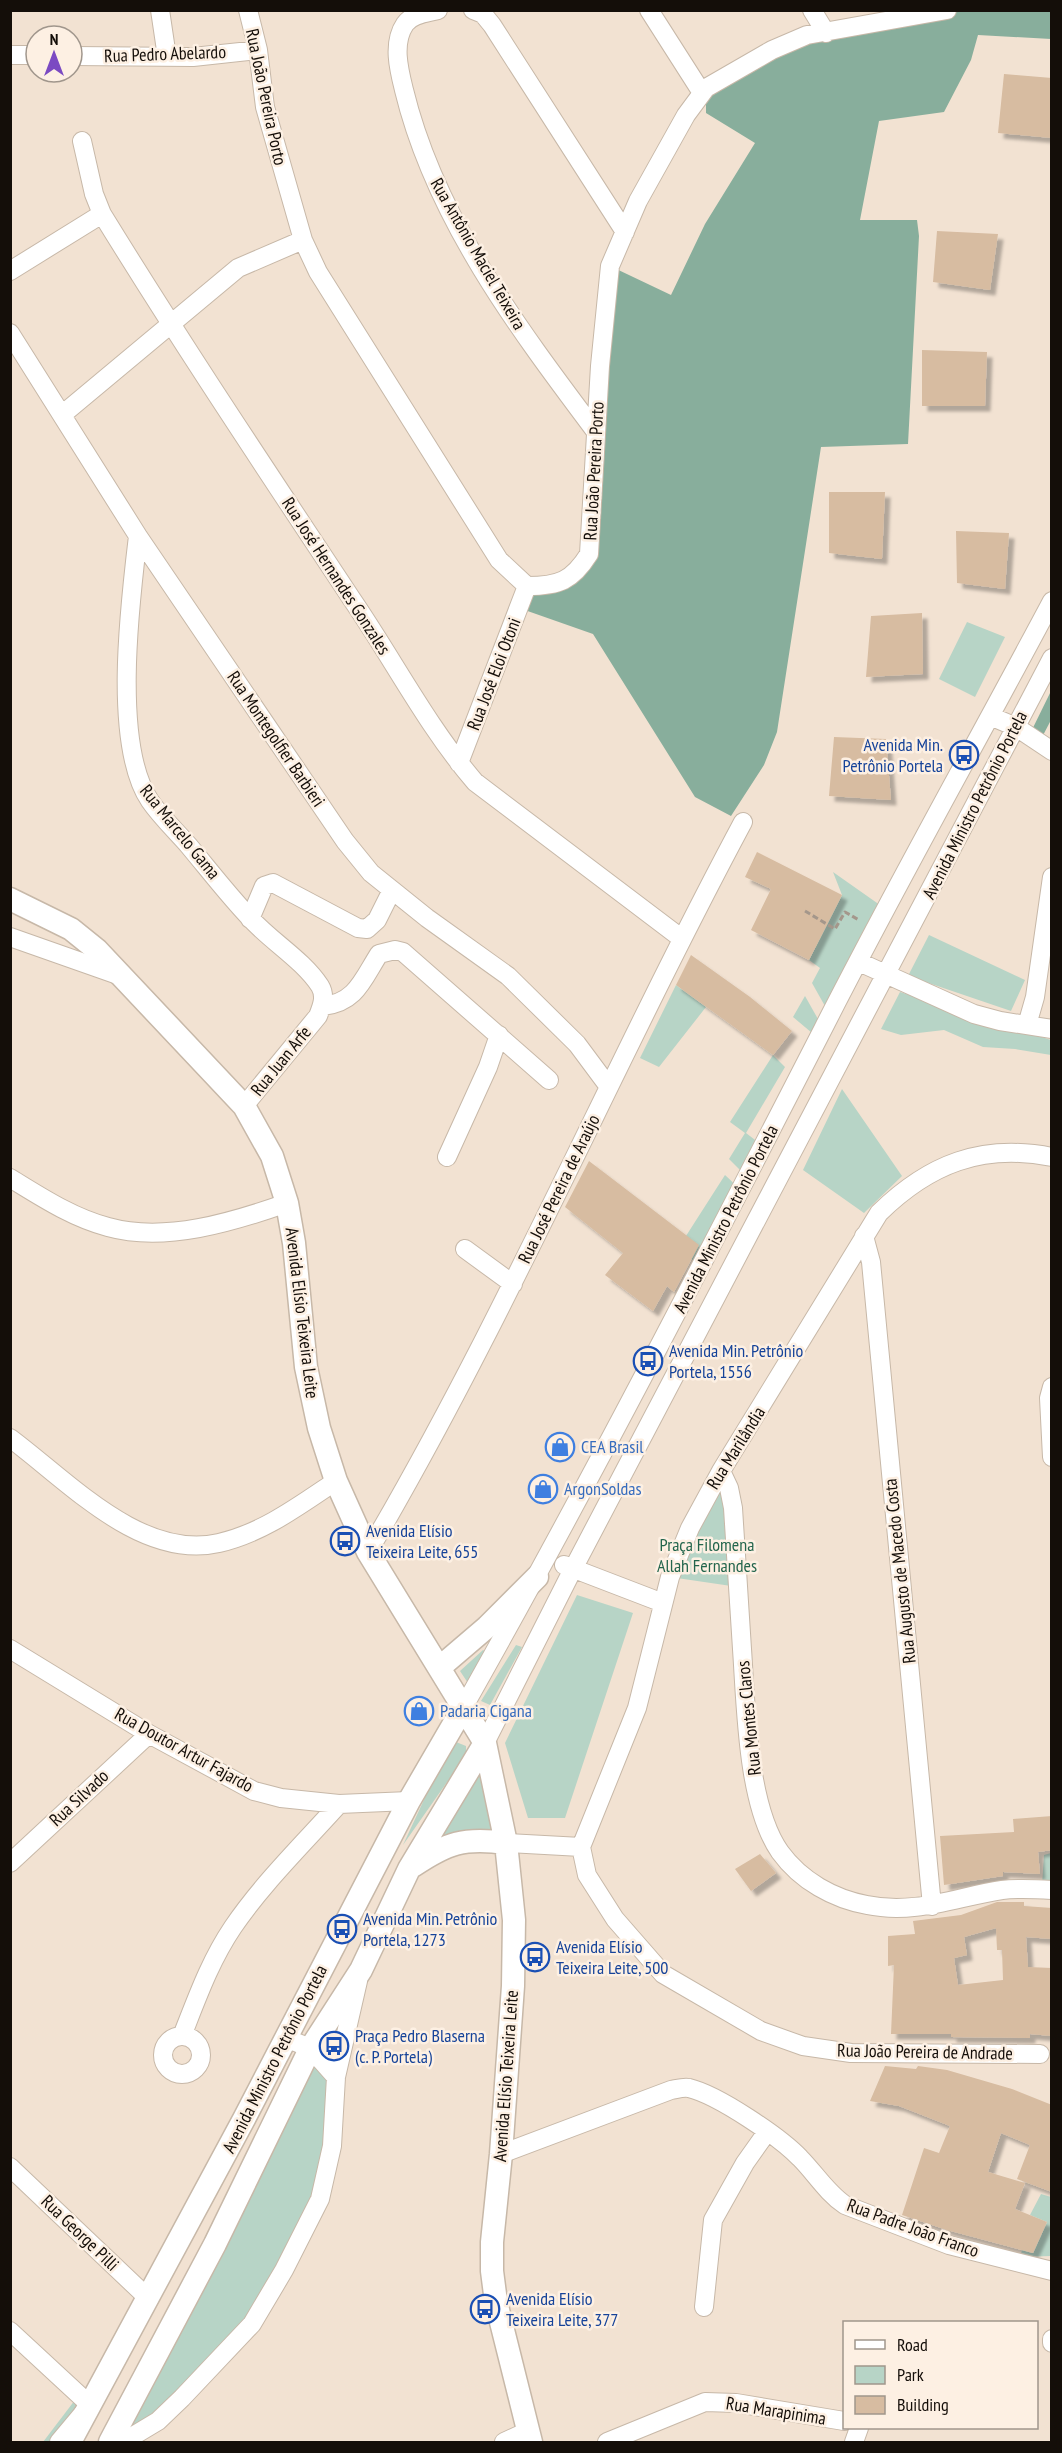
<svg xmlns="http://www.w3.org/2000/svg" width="1062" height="2453" font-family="'PT Sans Narrow',sans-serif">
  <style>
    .green { fill: #b7d4c6 }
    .forest { fill: #88ae9c }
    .building { fill: #d7bca1; fill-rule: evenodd; filter: url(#shadow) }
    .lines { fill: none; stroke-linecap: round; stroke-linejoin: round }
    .minor-casing { stroke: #c7b8a8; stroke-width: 20 }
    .major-casing { stroke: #c7b8a8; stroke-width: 25 }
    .path { stroke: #a4978b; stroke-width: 3; stroke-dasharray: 6 3; stroke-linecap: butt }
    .minor { stroke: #fff; stroke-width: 18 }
    .major { stroke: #fff; stroke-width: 22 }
    .labels { text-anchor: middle; stroke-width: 5; stroke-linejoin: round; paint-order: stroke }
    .street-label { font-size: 18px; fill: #140e09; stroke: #fdf0e3 }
    .transit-label { font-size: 18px; fill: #164399; stroke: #fdf0e3; text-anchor: start }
    .shop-label { font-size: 18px; fill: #366cbe; stroke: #fdf0e3; text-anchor: start }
    .park-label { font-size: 18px; fill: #23654c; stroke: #fdf0e3 }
  </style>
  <defs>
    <filter id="shadow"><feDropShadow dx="5.5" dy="5.5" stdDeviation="1.5" flood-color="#0004"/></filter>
  </defs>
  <rect width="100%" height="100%" fill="#f2e2d2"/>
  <path class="green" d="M967,622L1005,637L975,697L939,679Z
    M833,872L887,910L830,1015L812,983L820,968L809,960L842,895Z
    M929,935L1025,980L1011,1011L908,976Z
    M676,985L706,1007L659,1067L640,1058Z
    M900,992L1051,1040V1055L1015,1049L983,1047L944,1030L901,1035L881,1029Z
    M805,996L823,1028L818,1038L793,1017Z
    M773,1055L785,1067L746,1133L763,1146L747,1177L729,1159L745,1133L730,1122Z
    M842,1089L902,1176L864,1213L803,1170Z
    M725,1175L741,1190L702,1266L677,1250Z
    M721,1471L738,1587L670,1577Z
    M577,1595L633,1613L565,1818H528L505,1743Z
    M516,1645L522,1647L490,1705L481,1701Z
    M483,1650L488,1653L470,1686L460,1671Z
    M456,1742L466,1746V1755L403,1845L435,1776Z
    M485,1743L506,1843L479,1839L409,1869Z
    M1051,1853V1886L1042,1885L1044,1855Z
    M310,2049L336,2077L320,2199L228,2352L123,2442Z
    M1041,2194L1051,2197V2256L1020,2257L1022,2250L1033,2253L1047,2222L1030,2215Z
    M75,2400L90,2405L70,2442H43Z"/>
  <path class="forest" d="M947,11H1051V39L978,35L971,60L944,112L879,121L860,220H917L919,236L908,444L821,447L777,732L764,765L731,816L695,797L593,634L519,608L527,586L579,571L610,266L671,295L705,224L755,143L706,113V88L772,50Z
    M1051,691V720L1039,743L1026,742Z"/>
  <path class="building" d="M1004,74L1052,78V138L998,133Z
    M937,231L998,234L990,290L933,282Z
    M922,350L987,352L985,406H922Z
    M829,492H885L882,559L829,553Z
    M956,531L1009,533L1005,589L957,583Z
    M922,613L923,674L866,677L871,616Z
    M834,737L886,739L891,800L829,796Z
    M757,852L842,895L809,960L751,930L771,889L745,877Z
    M691,955L750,997L792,1031L773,1055L676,985Z
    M589,1161L699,1245L674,1292L667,1286L653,1311L605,1275L623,1253L565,1207Z
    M1052,1816V1850L1038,1852L1040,1874L1003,1872V1876L944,1885L940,1836L1014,1832L1013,1819Z
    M760,1854L776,1873L751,1891L735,1869Z
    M997,1902H1024V1906L1052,1908V1939L1026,1937L1028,1967L1052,1968V2036L1030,2034V2038L951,2037V2034H891L894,1965L888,1966V1936L915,1934L913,1921L961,1915ZM996,1928L997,1950H1002L1003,1980L958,1985L954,1958L967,1955L964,1937Z
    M885,2066L916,2069L918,2066L947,2070L1012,2089L1052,2105V2192L1017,2179L1030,2145L1001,2133L988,2172L1025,2183L1015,2209L1047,2222L1033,2253L947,2230L902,2215L924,2148L939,2153L950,2126L899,2106L870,2101Z"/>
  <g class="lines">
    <g class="minor-casing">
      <path id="minor" d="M160,10L167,57
        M248,10L258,50L265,107L303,240L318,272L499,560L527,586C559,586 572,581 589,554L600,366L610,266L638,201L686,115L706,88L772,50L807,35L947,10
        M438,10C427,13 412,14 405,24C392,43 399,70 404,90C435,218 518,328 596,432
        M473,10L483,14L492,25L625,232
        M649,10L702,93
        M812,10L826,33
        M10,55H36
        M72,56L193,57L258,50
        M82,141L94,194L102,214C182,344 267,471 351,598C393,659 427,726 475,782L681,938
        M10,271L102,214
        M10,333L138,536L345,841L371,873L427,918L508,976L577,1044L609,1087
        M63,414L238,268L303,240
        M138,536C130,603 112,745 150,801C161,817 176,831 189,846C209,870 229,896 251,919C272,942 303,960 320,986C326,996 322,1006 318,1016L244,1106
        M990,716L1016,727L1052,751
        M459,763L527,586
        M250,919L264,886L273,883L358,928L367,929L377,920L392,890
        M10,937L118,975
        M859,962L974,1014L1000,1021L1052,1029
        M323,1006C356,1003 363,979 379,954L395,950L403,952L549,1080
        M1027,1025L1035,997L1052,877
        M447,1157L488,1067L499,1035
        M10,1178C41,1197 73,1218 108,1227C165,1243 233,1222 287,1203
        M864,1236L871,1262L932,1906
        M465,1249L513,1284
        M1052,1387L1049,1398L1052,1457
        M10,1438C68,1481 141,1561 219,1543C263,1533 300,1505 336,1481
        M721,1471L729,1488L733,1508C736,1555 739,1602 742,1649C746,1706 747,1805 780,1852C801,1881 834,1899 867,1905C915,1915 956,1897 1002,1890C1018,1888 1035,1889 1052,1890
        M368,1552C507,1316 614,1063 743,822
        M564,1565L663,1603
        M10,1649L149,1734L254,1791L281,1798L339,1804L409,1801
        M463,1708C589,1485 706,1257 823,1029C896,885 976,744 1052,601
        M485,1743L573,1569L1052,658
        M506,1843L581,1847
        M581,1847L637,1708L670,1577L690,1528L721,1471L879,1213C929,1164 982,1143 1052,1157
        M581,1847L587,1875L615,1919L663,1974L761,2031L803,2046L851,2053L1040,2054
        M10,1863L149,1734
        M182,2036C197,1998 210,1961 233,1927C263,1883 303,1844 339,1804
        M163 2055a19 19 0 1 1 38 0a19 19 0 1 1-38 0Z
        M284,2040C308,2041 320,2060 336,2077
        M501,2154L671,2090C677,2089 683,2087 689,2088C718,2095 780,2137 800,2158C815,2173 827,2193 845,2205L949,2245L1052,2271
        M10,2167L149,2299
        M704,2307L713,2220L745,2163L767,2132
        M10,2331L90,2405L59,2442
        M1052,2339V2343
        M123,2442L158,2421L182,2398L252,2324L284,2270L320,2199L332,2146L336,2077L358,1981
        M504,2442L528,2431
        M607,2442L705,2402L736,2403L844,2421
        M854,2442L859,2428"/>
    </g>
    <g class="major-casing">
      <path id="major" d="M10,899L71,929L97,950L244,1106L272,1156L287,1203L294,1243L306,1367L319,1428L336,1481L368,1552L485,1743L506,1843L514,1920L513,1986L501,2154L492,2242V2271L496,2302L531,2442
        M439,1668L487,1627L537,1577
        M413,1866C447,1843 464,1837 506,1843
        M70,2442L244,2119L409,1801L463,1708
        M110,2442L215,2244L310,2049L361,1970L409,1869L485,1743"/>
    </g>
    <path class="path" d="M805,911L835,929L845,912L859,920"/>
    <use href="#minor" class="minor"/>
    <use href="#major" class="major"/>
  </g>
  <defs>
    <g id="bus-ring" transform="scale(1.5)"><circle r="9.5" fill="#fdf0e3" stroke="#1a4fb4" stroke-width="1.5"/><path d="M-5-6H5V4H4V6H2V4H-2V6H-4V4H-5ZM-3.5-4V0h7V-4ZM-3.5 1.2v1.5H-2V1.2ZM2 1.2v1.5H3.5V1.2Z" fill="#1a4fb4"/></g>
    <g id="shop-ring" transform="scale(1.5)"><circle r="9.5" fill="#fdf0e3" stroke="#3f7fe0" stroke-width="1.5"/><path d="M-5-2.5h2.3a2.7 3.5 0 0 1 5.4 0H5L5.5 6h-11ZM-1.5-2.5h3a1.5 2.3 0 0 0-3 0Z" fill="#3f7fe0"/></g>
  </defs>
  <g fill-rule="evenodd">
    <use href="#bus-ring" x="964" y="755"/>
    <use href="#bus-ring" x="648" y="1361"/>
    <use href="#shop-ring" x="560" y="1447"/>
    <use href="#shop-ring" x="543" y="1489"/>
    <use href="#bus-ring" x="345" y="1541"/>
    <use href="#shop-ring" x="419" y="1711"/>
    <use href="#bus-ring" x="342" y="1929"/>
    <use href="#bus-ring" x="535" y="1957"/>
    <use href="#bus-ring" x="334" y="2046"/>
    <use href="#bus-ring" x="485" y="2309"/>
  </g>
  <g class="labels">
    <g class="street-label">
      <text transform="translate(165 54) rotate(-2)" y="6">Rua Pedro Abelardo</text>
      <text transform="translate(266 97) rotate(78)" y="6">Rua João Pereira Porto</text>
      <text transform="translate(478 254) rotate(60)" y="6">Rua Antônio Maciel Teixeira</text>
      <text transform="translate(594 471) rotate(-87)" y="6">Rua João Pereira Porto</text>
      <text transform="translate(336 576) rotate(57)" y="6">Rua José Hernandes Gonzales</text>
      <text transform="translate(494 674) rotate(-69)" y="6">Rua José Eloi Otoni</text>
      <text transform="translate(276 739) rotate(56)" y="6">Rua Montegolfier Barbieri</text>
      <text transform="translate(975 805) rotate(-63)" y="6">Avenida Ministro Petrônio Portela</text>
      <text transform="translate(180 832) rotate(51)" y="6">Rua Marcelo Gama</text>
      <text transform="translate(281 1061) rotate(-51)" y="6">Rua Juan Arfe</text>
      <text transform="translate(559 1189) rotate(-64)" y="6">Rua José Pereira de Araújo</text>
      <text transform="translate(726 1219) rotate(-63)" y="6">Avenida Ministro Petrônio Portela</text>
      <text transform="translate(302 1313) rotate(83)" y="6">Avenida Elísio Teixeira Leite</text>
      <text transform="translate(736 1448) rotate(-58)" y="6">Rua Marilândia</text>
      <text transform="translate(900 1571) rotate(-96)" y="6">Rua Augusto de Macedo Costa</text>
      <text transform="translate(749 1718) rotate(-96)" y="6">Rua Montes Claros</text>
      <text transform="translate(184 1750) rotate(29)" y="6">Rua Doutor Artur Fajardo</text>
      <text transform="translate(79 1798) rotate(-43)" y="6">Rua Silvado</text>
      <text transform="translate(925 2052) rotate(1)" y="6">Rua João Pereira de Andrade</text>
      <text transform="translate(275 2059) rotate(-63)" y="6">Avenida Ministro Petrônio Portela</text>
      <text transform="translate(506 2076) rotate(-86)" y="6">Avenida Elísio Teixeira Leite</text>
      <text transform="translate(913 2228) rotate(20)" y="6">Rua Padre João Franco</text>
      <text transform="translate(80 2233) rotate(44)" y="6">Rua George Pilli</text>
      <text transform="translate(776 2411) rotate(9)" y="6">Rua Marapinima</text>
    </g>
    <g class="transit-label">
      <text x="943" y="751" text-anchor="end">Avenida Min.<tspan x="943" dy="21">Petrônio Portela</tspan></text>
      <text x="669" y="1357">Avenida Min. Petrônio<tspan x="669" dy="21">Portela, 1556</tspan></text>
      <text x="366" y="1537">Avenida Elísio<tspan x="366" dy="21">Teixeira Leite, 655</tspan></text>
      <text x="363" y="1925">Avenida Min. Petrônio<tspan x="363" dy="21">Portela, 1273</tspan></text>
      <text x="556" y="1953">Avenida Elísio<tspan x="556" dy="21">Teixeira Leite, 500</tspan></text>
      <text x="355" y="2042">Praça Pedro Blaserna<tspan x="355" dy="21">(c. P. Portela)</tspan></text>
      <text x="506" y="2305">Avenida Elísio<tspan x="506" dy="21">Teixeira Leite, 377</tspan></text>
    </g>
    <g class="shop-label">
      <text x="581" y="1453">CEA Brasil</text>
      <text x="564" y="1495">ArgonSoldas</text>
      <text x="440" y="1717">Padaria Cigana</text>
    </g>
    <g class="park-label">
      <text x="707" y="1551">Praça Filomena<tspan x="707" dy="21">Allah Fernandes</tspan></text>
    </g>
  </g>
  <rect width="1062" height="2453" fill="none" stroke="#140e09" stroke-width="24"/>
  <rect x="843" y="2321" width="195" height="108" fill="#fdf0e3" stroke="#a0968c" stroke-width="1.5"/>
  <rect x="855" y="2340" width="30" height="9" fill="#ffffff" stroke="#a0968c" stroke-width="1.5"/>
  <text x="897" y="2351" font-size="18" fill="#140e09">Road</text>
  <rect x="855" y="2366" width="30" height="18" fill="#b7d4c6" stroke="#a0968c" stroke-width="1.5"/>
  <text x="897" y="2381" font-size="18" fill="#140e09">Park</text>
  <rect x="855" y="2396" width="30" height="18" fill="#d7bca1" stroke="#a0968c" stroke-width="1.5"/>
  <text x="897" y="2411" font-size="18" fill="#140e09">Building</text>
  <g transform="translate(54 54)"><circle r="28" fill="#fdf0e3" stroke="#a0968c" stroke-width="1.5"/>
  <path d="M0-4.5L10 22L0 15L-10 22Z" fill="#7b4ac2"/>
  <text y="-9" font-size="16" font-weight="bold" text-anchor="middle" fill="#140e09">N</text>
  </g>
</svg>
